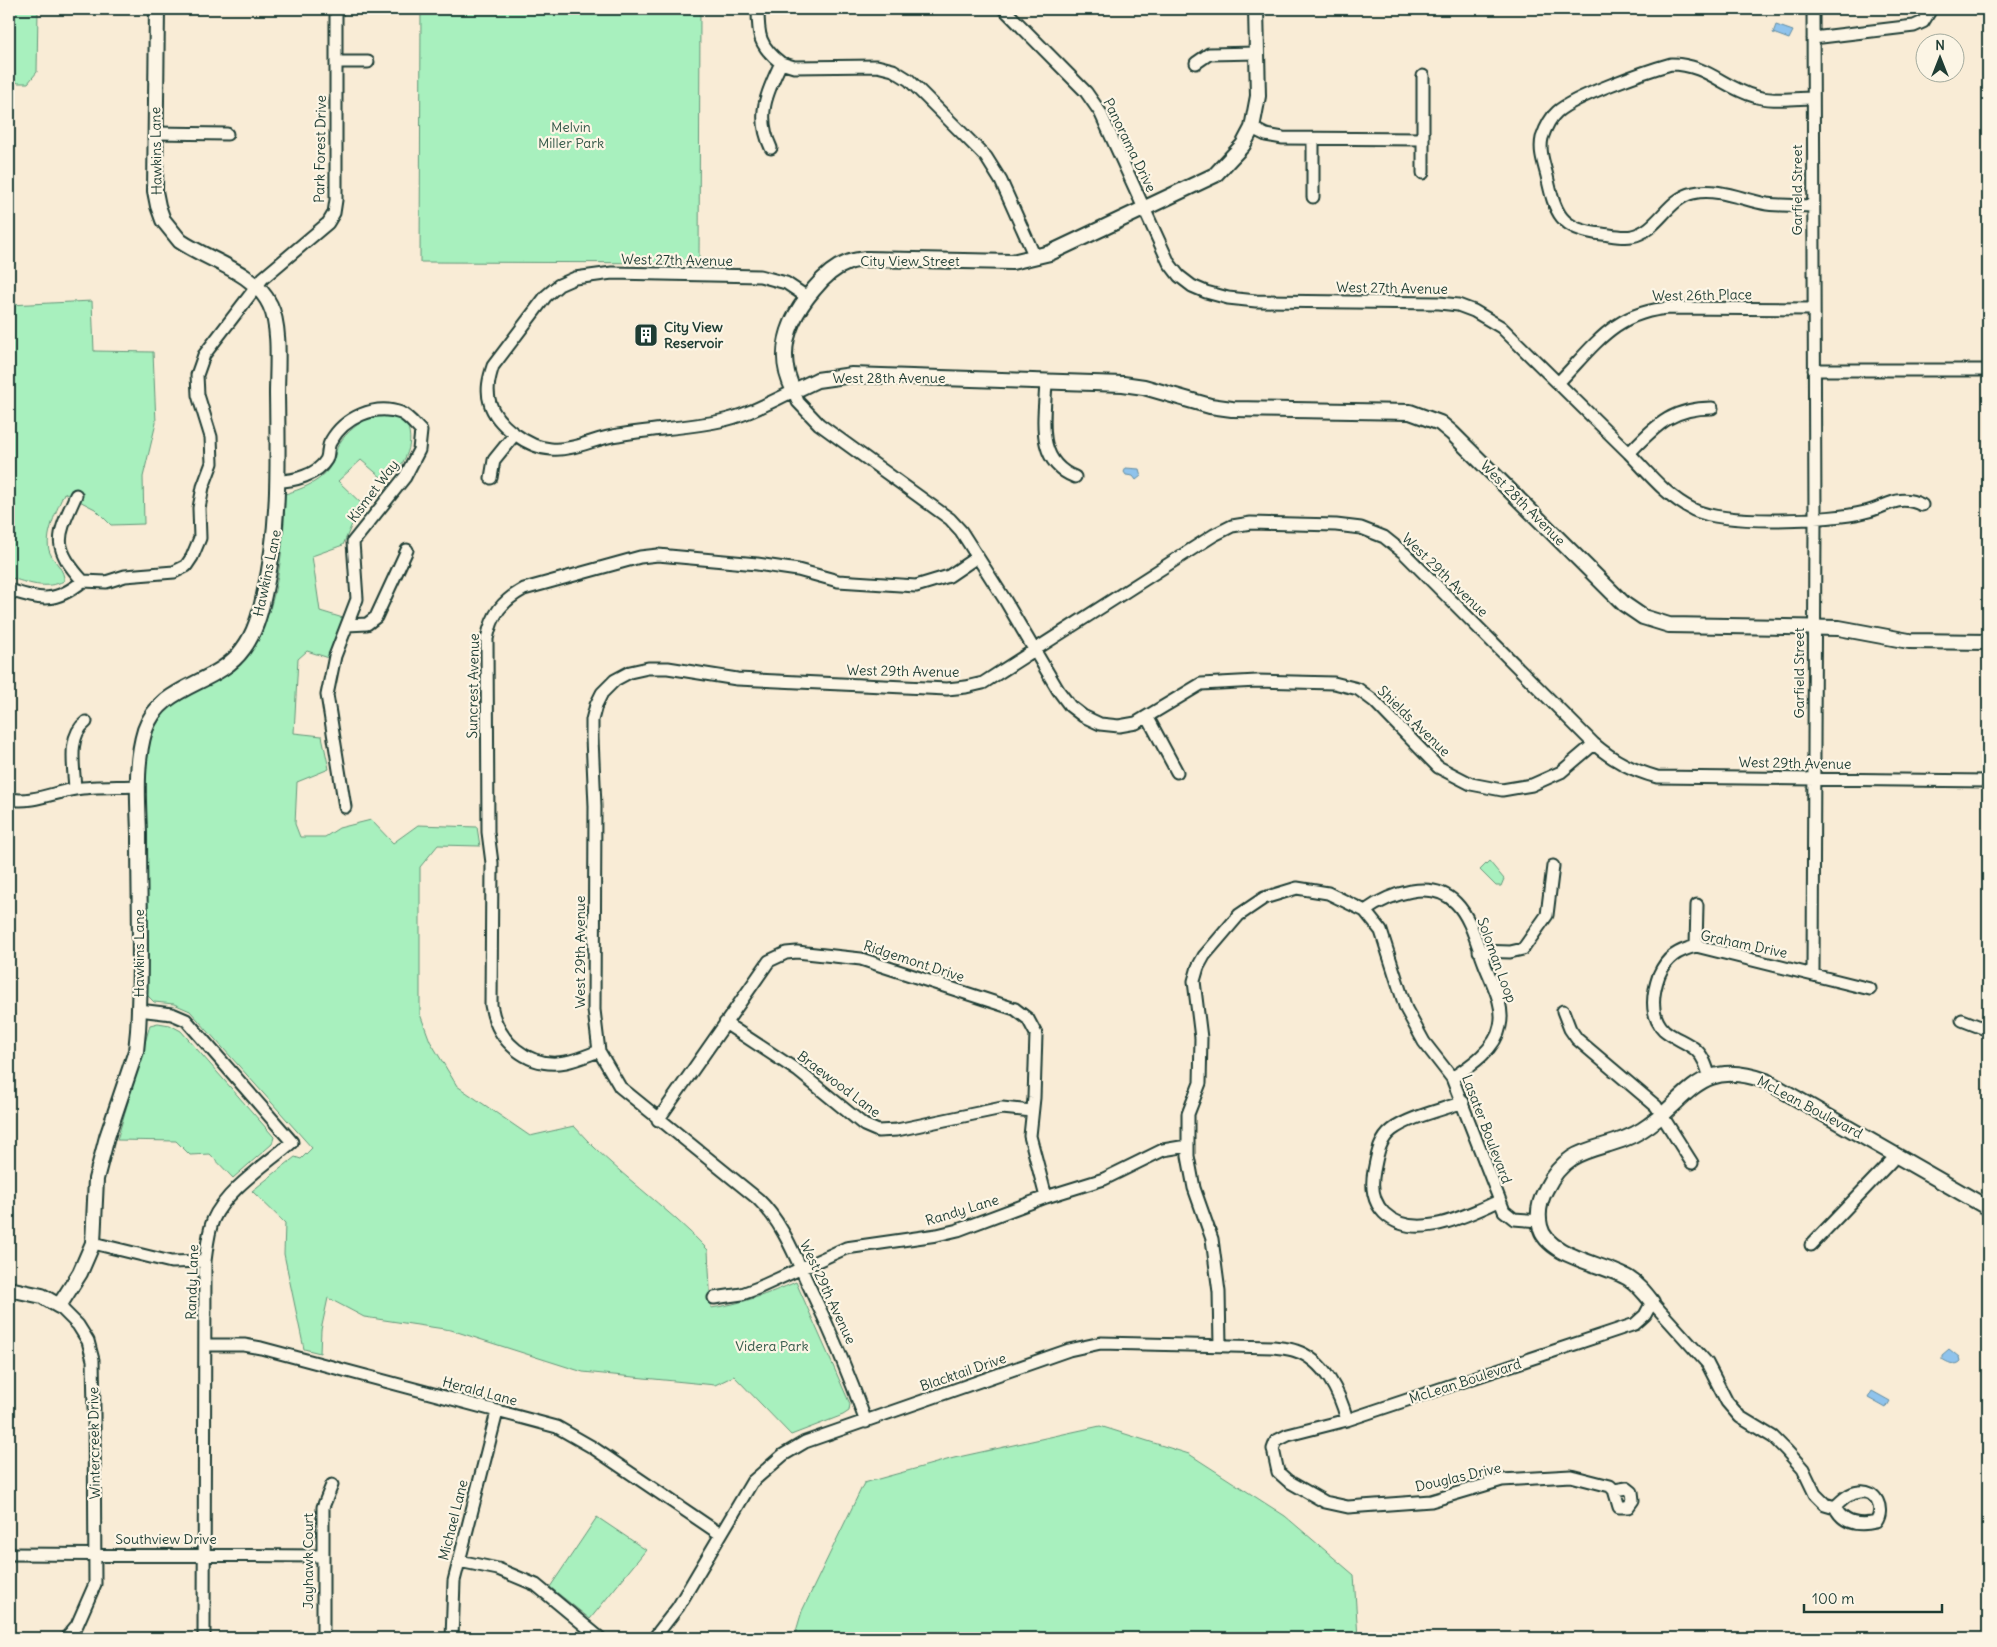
<svg xmlns="http://www.w3.org/2000/svg" width="1997" height="1647" font-family="Delius,sans-serif">
  <style>
    .green { fill: #a8f0be; stroke: #649679 }
    .water { fill: #8fc3ec; stroke: #628da2 }
    .lines { fill: none; stroke-linecap: round; stroke-linejoin: round }
    .minor-casing { stroke: #1f3d34; stroke-width: 15 }
    .tertiary-casing { stroke: #1f3d34; stroke-width: 18 }
    .minor { stroke: #fcf5e5; stroke-width: 11 }
    .tertiary { stroke: #fcf5e5; stroke-width: 14 }
    .labels { text-anchor: middle; stroke-width: 4.5; stroke-linejoin: round; paint-order: stroke }
    .park-label { font-size: 14px; fill: #345849; stroke: #fcf5e5 }
    .street-label { font-size: 14px; fill: #1f3d34; stroke: #fcf5e5 }
    .poi-label { font-size: 14px; font-weight: bold; fill: #1f3d34; stroke: #fcf5e5; text-anchor: start }
  </style>
  <rect width="100%" height="100%" fill="#f9ecd6"/>
  <filter id="ink" filterUnits="userSpaceOnUse"><feTurbulence type="fractalNoise" baseFrequency=".02" numOctaves="2"/><feDisplacementMap in="SourceGraphic" scale="10" xChannelSelector="R" yChannelSelector="G"/><feConvolveMatrix kernelMatrix="1 2 1 2 8 2 1 2 1" color-interpolation-filters="sRGB"/></filter>
  <g filter="url(#ink)">
    <path class="green" d="M9,9H38L37,72L28,83H18L9,77Z
      M421,9H700L699,263L420,262Z
      M92,301L94,351L153,352L156,423L143,477L144,524L111,525L95,509L64,493C58,508 43,537 50,553C54,562 65,570 64,581C46,590 27,583 9,577V305Z
      M372,416H392L407,424C416,449 402,464 388,483L361,460L338,481L365,507L353,522L343,545L312,556L320,611L343,618L329,658L307,651L298,659L294,733L322,736L329,769L297,782L295,824L300,837H325L339,828L371,820L393,843L418,825L477,827L480,846L438,845L420,867V1014L430,1041L457,1086L530,1136L574,1126C614,1172 666,1205 708,1250L711,1308C741,1304 768,1294 796,1282L850,1404L849,1411L843,1415L791,1435L734,1376L715,1385L583,1372L451,1330L364,1317L328,1298L321,1330L320,1353L304,1349L284,1254L285,1223L252,1191L295,1157L301,1159L312,1148L190,1011L174,1004L154,1002L147,995C146,934 144,873 145,813C146,784 143,749 157,724C170,698 197,692 220,679C277,647 284,552 285,494C305,488 326,480 334,459C336,454 336,448 339,444C346,432 360,422 372,416Z
      M1489,861L1504,879L1501,886H1496L1480,870Z
      M158,1023L170,1025L181,1031L274,1137L272,1144L233,1178L210,1154L190,1155L176,1141L117,1140L150,1025Z
      M1100,1426L1189,1454L1285,1516L1354,1575L1358,1638H794L802,1611L864,1483L954,1458Z
      M597,1517L646,1550L590,1619L550,1587Z"/>
    <path class="water" d="M1776,25L1793,31L1789,39L1773,33Z
      M1126,468L1139,469L1141,476L1136,480L1133,476L1126,475L1124,472Z
      M1949,1349L1959,1357L1960,1361C1955,1367 1947,1362 1942,1359V1355Z
      M1872,1391L1890,1401L1886,1408L1868,1398Z"/>
    <g class="lines">
      <g class="minor-casing">
        <path id="minor" d="M758,9C758,35 759,46 781,63
          M1004,9L1086,92L1100,112L1169,263L1179,276L1192,286L1206,292L1228,298L1256,301L1439,303L1458,305L1474,311L1501,327L1629,453C1656,426 1671,408 1712,408
          M1813,9L1815,519L1813,975
          M1813,38L1914,26L1923,22L1931,9
          M336,62H368
          M1196,63L1209,54L1257,53
          M1423,76V173
          M1812,98C1793,98 1771,102 1754,96C1723,87 1706,64 1671,64C1646,71 1575,96 1557,112C1549,119 1545,129 1542,138C1539,151 1544,164 1547,176C1555,213 1560,230 1602,234C1611,235 1623,238 1632,236C1658,231 1667,199 1693,193C1716,187 1744,200 1767,204C1782,206 1798,205 1813,206
          M1252,128L1266,135L1283,138L1422,139
          M155,133L227,134
          M1313,139V197
          M771,148C756,116 766,94 781,63L794,67L877,66L893,70L909,80L986,157L1001,181L1035,257
          M807,297L786,283L760,276L612,273L575,278L559,285L546,296L493,366C489,378 486,390 490,403C496,425 529,448 551,449C574,451 595,438 618,435C651,429 687,428 720,421C746,416 770,402 794,391L798,402L819,424L950,519L961,531L1005,600L1058,690L1070,706L1083,716L1100,724L1119,726L1136,723L1201,684L1257,681L1334,683L1358,689L1374,701L1438,767L1471,784L1502,790L1532,785L1561,772L1594,744
          M1814,370H1988
          M1046,381C1045,416 1034,461 1075,477
          M1558,383C1595,345 1615,311 1671,308L1813,309
          M1629,453C1649,474 1667,497 1694,510C1726,525 1830,521 1865,512C1888,507 1897,493 1922,505
          M491,478L494,460L515,434
          M278,481C294,481 317,475 326,460C329,455 327,446 331,441C344,418 375,403 401,413C408,416 415,425 421,431L419,450L405,477L353,542L357,599L335,656L327,695L345,807
          M76,495C58,536 50,545 83,581L106,582L125,576L174,572L186,566L192,557L200,538L199,508L203,487L212,463L211,437L198,395L197,375L204,355L263,278L328,223L334,213L336,200V9
          M9,590C42,600 54,604 83,581
          M347,625L367,624L376,617L407,550
          M1148,718L1177,772
          M75,789C74,767 67,736 86,722
          M9,799C32,803 52,793 75,789C95,786 118,787 138,786
          M1365,911C1389,894 1432,878 1456,903C1471,918 1477,945 1485,965C1492,983 1505,1006 1500,1026C1496,1049 1470,1066 1452,1078
          M1696,946L1697,905
          M1479,951L1510,952L1523,949L1547,915L1553,866
          M139,1010L172,1014L186,1020L292,1142C268,1163 226,1190 213,1220C208,1233 207,1247 205,1261L204,1638
          M1563,1011L1570,1029L1577,1039L1656,1106L1692,1163
          M1962,1020L1988,1030
          M725,1023L798,1071L864,1125L878,1131L897,1130L1002,1108L1032,1111
          M599,1051C588,1055 577,1060 566,1062C527,1069 497,1041 491,1005L492,863L488,832L487,639C492,614 502,601 524,589L640,557L658,555L757,564L798,570L838,581L916,586L949,576L977,557
          M1710,1078C1707,1068 1704,1057 1696,1050C1687,1042 1673,1038 1664,1030C1649,1015 1653,992 1659,975C1667,957 1677,951 1696,946L1870,989
          M1463,1102C1442,1110 1409,1117 1392,1130C1379,1140 1377,1156 1374,1171C1371,1186 1373,1202 1384,1213C1415,1243 1467,1215 1499,1201
          M658,1120L769,961L786,953L797,952L861,959L1015,1009L1028,1019L1036,1034L1034,1098L1030,1136L1046,1197
          M93,1243L171,1262L205,1261
          M1811,1245L1897,1155
          M714,1298L742,1294L758,1288L846,1248L937,1235L958,1230L1046,1197L1104,1179L1163,1150L1187,1146
          M59,1306L78,1325L88,1341L93,1360L94,1409L95,1584L77,1625L66,1638
          M205,1345H244L261,1348L557,1427L592,1447L720,1534
          M1220,1345L1219,1292L1212,1239L1194,1188L1188,1156V1114L1200,1083L1201,1038L1194,981L1198,967L1204,956L1239,915L1264,898L1297,888L1328,893L1365,911L1381,931L1406,1009L1424,1042L1452,1078L1504,1211L1514,1219L1540,1221
          M866,1422C849,1374 830,1329 808,1284C794,1254 782,1222 758,1199L620,1087L599,1051L594,1010L595,806L592,738V720L596,705L602,693L615,680L630,672L648,668H668L737,679L947,689L966,687L983,683L1214,535L1232,526L1251,523L1336,525L1361,528L1384,537L1404,553L1594,744C1614,761 1632,770 1657,777L1988,781
          M1614,1490L1627,1488L1632,1492L1633,1500L1628,1507H1619L1614,1490L1610,1486L1571,1476L1502,1480L1431,1501L1348,1507L1325,1502L1288,1481L1278,1472L1273,1449L1276,1441L1288,1435L1347,1420L1635,1324L1645,1315L1652,1302L1707,1363L1727,1402L1740,1417L1773,1437L1786,1450L1803,1469L1815,1494L1825,1504L1835,1507C1843,1524 1859,1526 1876,1522C1885,1509 1876,1489 1859,1492C1849,1493 1842,1500 1835,1507
          M9,1554L323,1556
          M459,1561L498,1569L536,1585L600,1638
          M323,1638V1507L332,1485
          M452,1638L454,1581L497,1412
          M654,1638L678,1607L752,1482L783,1455L805,1442L1069,1350L1101,1343L1273,1347C1280,1348 1289,1348 1296,1351C1324,1360 1340,1393 1347,1420"/>
      </g>
      <g class="tertiary-casing">
        <path id="tertiary" d="M1256,9L1258,96L1252,128L1243,145L1215,175L1050,253L1012,262L866,259C860,260 853,260 847,263C833,268 823,278 814,289C788,319 775,354 794,391L817,380L852,375L1123,384L1144,387L1210,406L1232,409L1410,412L1440,423L1452,433L1624,604L1643,617L1669,625L1839,628L1909,641L1988,642
          M9,1289L42,1296L59,1306L80,1273L93,1243L96,1179L107,1137L136,1051L138,1031C142,965 139,899 139,833C138,800 135,762 145,730C161,683 217,686 243,649C255,633 260,614 264,595C280,528 278,462 277,394C277,369 281,327 270,305C254,271 209,261 180,241L163,220L158,206L155,191L157,9
          M1652,1302C1645,1293 1638,1284 1628,1278C1605,1264 1546,1257 1540,1226C1537,1213 1540,1200 1546,1189C1570,1140 1604,1154 1642,1130C1689,1101 1697,1056 1766,1081L1988,1208"/>
      </g>
      <use href="#minor" class="minor"/>
      <use href="#tertiary" class="tertiary"/>
    </g>
  </g>
  <defs>
    <g id="building-square" transform="scale(1.25)"><rect x="-9" y="-9" width="18" height="18" rx="4" fill="#1f3d34" stroke="#fcf5e5"/><path d="M-4-6H4V6H1V3H-1V6H-4ZM-2.5-4.3h1.7v1.8h-1.7ZM.8-4.3h1.7v1.8H.8ZM-2.5-1h1.7V.8h-1.7ZM.8-1h1.7V.8H.8Z" fill="#fff"/></g>
  </defs>
  <g fill-rule="evenodd">
    <use href="#building-square" x="646" y="335"/>
  </g>
  <g class="labels">
    <g class="park-label">
      <text x="571" y="132">Melvin<tspan x="571" dy="16">Miller Park</tspan></text>
      <text x="772" y="1351">Videra Park</text>
    </g>
    <g class="street-label">
      <text transform="translate(1130 145) rotate(64)" y="5">Panorama Drive</text>
      <text transform="translate(320 149) rotate(-89)" y="5">Park Forest Drive</text>
      <text transform="translate(156 151) rotate(-91)" y="5">Hawkins Lane</text>
      <text transform="translate(1797 190) rotate(-90)" y="5">Garfield Street</text>
      <text transform="translate(677 260) rotate(1)" y="5">West 27th Avenue</text>
      <text x="910" y="266">City View Street</text>
      <text transform="translate(1392 288) rotate(1)" y="5">West 27th Avenue</text>
      <text transform="translate(1702 295) rotate(-1)" y="5">West 26th Place</text>
      <text x="889" y="383">West 28th Avenue</text>
      <text transform="translate(373 491) rotate(-53)" y="5">Kismet Way</text>
      <text transform="translate(1523 503) rotate(45)" y="5">West 28th Avenue</text>
      <text transform="translate(267 573) rotate(-78)" y="5">Hawkins Lane</text>
      <text transform="translate(1445 575) rotate(44)" y="5">West 29th Avenue</text>
      <text transform="translate(903 671) rotate(1)" y="5">West 29th Avenue</text>
      <text transform="translate(1799 673) rotate(-90)" y="5">Garfield Street</text>
      <text transform="translate(473 686) rotate(-89)" y="5">Suncrest Avenue</text>
      <text transform="translate(1414 721) rotate(44)" y="5">Shields Avenue</text>
      <text transform="translate(1795 763) rotate(1)" y="5">West 29th Avenue</text>
      <text transform="translate(1744 944) rotate(12)" y="5">Graham Drive</text>
      <text transform="translate(580 952) rotate(-90)" y="5">West 29th Avenue</text>
      <text transform="translate(139 953) rotate(-90)" y="5">Hawkins Lane</text>
      <text transform="translate(1497 960) rotate(70)" y="5">Soloman Loop</text>
      <text transform="translate(914 961) rotate(18)" y="5">Ridgemont Drive</text>
      <text transform="translate(839 1084) rotate(37)" y="5">Braewood Lane</text>
      <text transform="translate(1810 1107) rotate(28)" y="5">McLean Boulevard</text>
      <text transform="translate(1487 1129) rotate(69)" y="5">Lasater Boulevard</text>
      <text transform="translate(962 1210) rotate(-17)" y="5">Randy Lane</text>
      <text transform="translate(192 1282) rotate(-88)" y="5">Randy Lane</text>
      <text transform="translate(828 1292) rotate(65)" y="5">West 29th Avenue</text>
      <text transform="translate(963 1372) rotate(-19)" y="5">Blacktail Drive</text>
      <text transform="translate(1465 1381) rotate(-18)" y="5">McLean Boulevard</text>
      <text transform="translate(480 1391) rotate(15)" y="5">Herald Lane</text>
      <text transform="translate(94 1443) rotate(-91)" y="5">Wintercreek Drive</text>
      <text transform="translate(1458 1477) rotate(-13)" y="5">Douglas Drive</text>
      <text transform="translate(453 1520) rotate(-76)" y="5">Michael Lane</text>
      <text x="166" y="1544">Southview Drive</text>
      <text transform="translate(308 1561) rotate(-90)" y="5">Jayhawk Court</text>
    </g>
    <g class="poi-label">
      <text x="664" y="332">City View<tspan x="664" dy="16">Reservoir</tspan></text>
    </g>
  </g>
  <rect width="1997" height="1647" fill="none" stroke="#fcf5e5" stroke-width="30"/>
  <rect x="15" y="15" width="1967" height="1617" fill="none" stroke="#1f3d34" stroke-width="2" filter="url(#ink)"/>
  <g transform="translate(1940 58)"><circle r="24" fill="#fcf5e5" stroke="#a4ab9e"/>
  <path d="M0-4L9 19L0 12L-9 19Z" fill="#1f3d34"/>
  <text y="-8" font-size="14" font-weight="bold" text-anchor="middle" fill="#1f3d34">N</text>
  </g>
  <path d="M1804 1604v8h138v-8" fill="none" stroke="#1f3d34" stroke-width="2.5"/>
  <text x="1812" y="1604" font-size="15" fill="#1f3d34" stroke="#fcf5e5" stroke-width="4" paint-order="stroke">100 m</text>
</svg>
